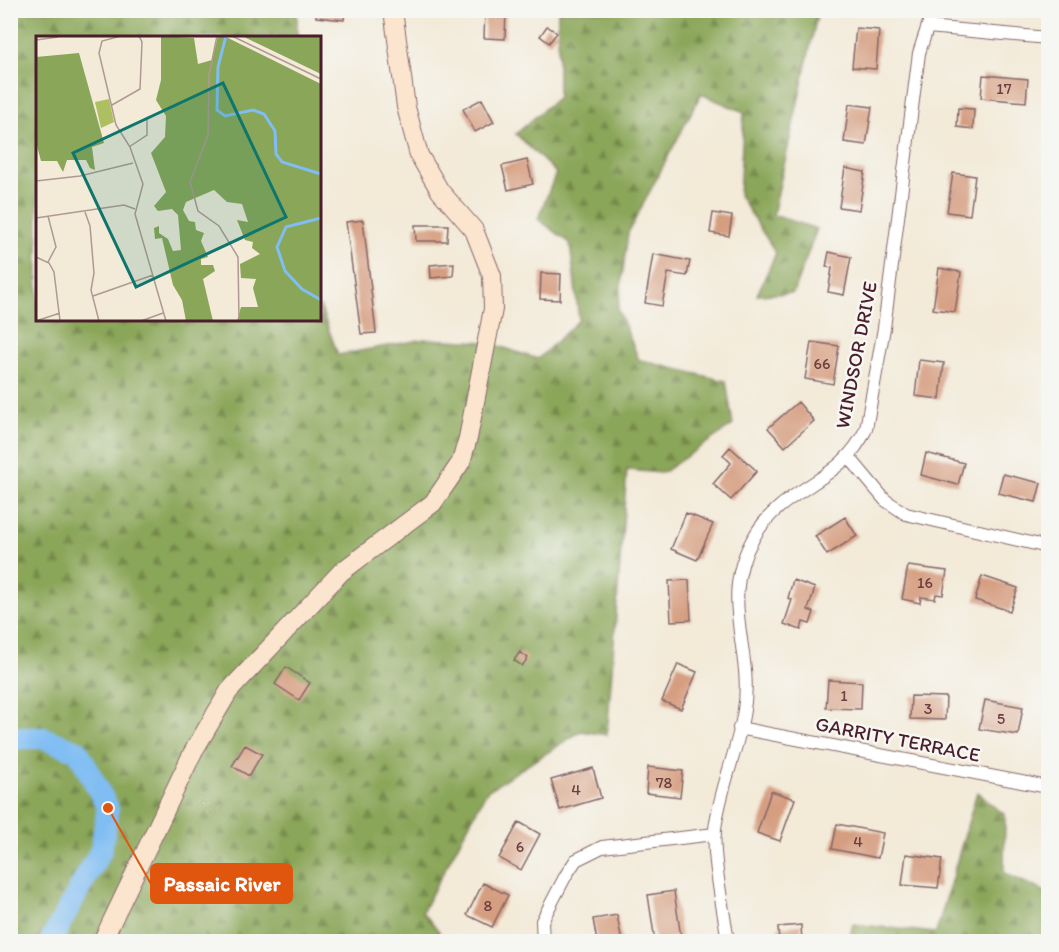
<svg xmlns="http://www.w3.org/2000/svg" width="1059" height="952" font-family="Itim,sans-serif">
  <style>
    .forest { fill: url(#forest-firs); stroke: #6a6242; stroke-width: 1.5 }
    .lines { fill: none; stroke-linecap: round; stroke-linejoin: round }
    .river { stroke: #80bdf3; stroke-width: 22 }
    .building { fill: #d69e81 }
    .street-casing { stroke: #856668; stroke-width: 14 }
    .secondary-casing { stroke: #856668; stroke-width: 20 }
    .street { stroke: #fff; stroke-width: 12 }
    .secondary { stroke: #fbe5cf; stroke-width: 18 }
    .labels { text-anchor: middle; stroke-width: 5; stroke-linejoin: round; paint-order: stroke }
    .number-label { font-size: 16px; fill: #6d3f40 }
    .street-label { font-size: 20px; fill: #4a1f2b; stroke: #f6f6f2 }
    .inset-river { fill: none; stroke: #80bdf3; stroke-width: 3 }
    .inset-road { fill: none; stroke: #af9993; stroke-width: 1.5 }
    .view { fill: #0f766e; fill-opacity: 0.15; stroke: #0f766e; stroke-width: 3 }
    .inset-edge { fill: none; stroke: #4a1f2b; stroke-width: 3 }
    .leader { fill: none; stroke: #e0560e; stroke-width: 2 }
    .callout-dot { fill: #e0560e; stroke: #f6f6f2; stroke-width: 2 }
    .callout { fill: #e0560e; stroke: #e0560e; stroke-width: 2 }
    .callout-label { font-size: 21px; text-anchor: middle; font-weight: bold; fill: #fff }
  </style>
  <defs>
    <pattern id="forest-firs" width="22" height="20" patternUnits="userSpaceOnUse" patternTransform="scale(1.5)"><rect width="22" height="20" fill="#8aa658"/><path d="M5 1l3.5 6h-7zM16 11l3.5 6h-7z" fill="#738749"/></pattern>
  </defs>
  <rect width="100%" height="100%" fill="#f6f6f2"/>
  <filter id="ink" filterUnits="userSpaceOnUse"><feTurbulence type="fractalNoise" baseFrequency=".0167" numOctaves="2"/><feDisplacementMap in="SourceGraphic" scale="12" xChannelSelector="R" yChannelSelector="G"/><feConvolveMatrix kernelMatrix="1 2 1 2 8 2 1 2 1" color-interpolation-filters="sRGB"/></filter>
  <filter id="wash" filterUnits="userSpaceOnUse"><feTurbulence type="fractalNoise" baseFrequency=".008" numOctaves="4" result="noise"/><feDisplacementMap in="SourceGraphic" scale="24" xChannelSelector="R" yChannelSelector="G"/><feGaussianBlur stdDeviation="1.35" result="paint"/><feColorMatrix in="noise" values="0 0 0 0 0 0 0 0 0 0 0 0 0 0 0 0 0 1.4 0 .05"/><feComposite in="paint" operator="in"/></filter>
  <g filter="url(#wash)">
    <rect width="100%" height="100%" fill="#f3ead8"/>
    <path class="forest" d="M10,11H297V37L38,38V320H320V306L338,355L425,339L486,342L538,359L579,320L570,243L538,219L556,173L516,134L558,97V11H818L773,215L817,229L793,293L757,295L776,253L739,195L744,112L701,94L628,233L618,309L639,360L726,381L733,425L662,473L627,470L607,735L581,731L487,791L422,912L439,931V941H11Z
      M977,792L1005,815L1004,873L1048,893V941H849L853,924L936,933Z"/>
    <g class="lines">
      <path class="river" d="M10,738H43L78,751L108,808L101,850L50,942"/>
    </g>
    <g id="blocks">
      <path class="building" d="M316,10H345L344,20L316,17Z
        M485,10L506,11L505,39L484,38Z
        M547,26L557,33L549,43L540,36Z
        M856,28L879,30L876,69L852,67Z
        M983,75L1028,79L1026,102L981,98Z
        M482,99L494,122L475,132L463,109Z
        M849,104L872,107L866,145L844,142Z
        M958,108L974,109L973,129L957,127Z
        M527,160L533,184L508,190L502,166Z
        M845,168L865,172L859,210L839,207Z
        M953,173L975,176L970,215L947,212Z
        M713,213L732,216L729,236L710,233Z
        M363,220L376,333L361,334L346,222Z
        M415,225H448L447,241H416Z
        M829,252L851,257L844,295L828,292L832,268L826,267Z
        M653,254L690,261L687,276L668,273L662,306L645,303Z
        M454,263L453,276L431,278L430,265Z
        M939,268L961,272L955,312L933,309Z
        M541,273L561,274L560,300L540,299Z
        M811,342L839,346L833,384L805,379Z
        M919,360L944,363L940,399L915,396Z
        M798,402L814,421L785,447L768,428Z
        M730,447L757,471L731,500L713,484L731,463L723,455Z
        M926,453L964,463L958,485L921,475Z
        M1003,474L1041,483L1036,502L998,493Z
        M686,513L713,524L697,560L671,549Z
        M845,517L857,536L827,555L815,536Z
        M908,566L947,571L943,595L936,594L935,599L921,597L920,603L902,599Z
        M982,576L1018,588L1010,611L975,600Z
        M689,580L691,620L671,621L669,581Z
        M793,580L815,588L808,610L814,612L810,624L803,622L801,630L784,624L792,600L788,598Z
        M520,652L528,658L522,666L514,660Z
        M678,664L697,672L681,709L662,701Z
        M286,667L310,683L299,700L275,684Z
        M828,680L862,682L861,709L826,708Z
        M911,696L946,697L945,720L910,719Z
        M985,700L1023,707L1018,735L979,729Z
        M245,745L262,754L249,776L232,766Z
        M648,767L683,771L680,797L646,793Z
        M593,768L601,798L560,810L551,780Z
        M771,791L795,799L780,841L757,833Z
        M519,822L540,834L521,870L499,858Z
        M837,824L883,833L878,858L832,849Z
        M906,854L942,859L938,888L902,885Z
        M483,883L508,895L492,927L467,915Z
        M674,891L681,937L655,941L648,895Z
        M617,915L622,942H597L593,919Z
        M801,925L802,942H779L778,927Z"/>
    </g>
  </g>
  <g filter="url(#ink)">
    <use href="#blocks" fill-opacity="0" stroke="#856668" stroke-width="1.5"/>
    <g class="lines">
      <g class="street-casing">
        <path id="street" d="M928,27L1048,38
          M849,457L885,500L906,514L1048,547
          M739,728L1048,787
          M543,942L542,921L566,875L576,860L602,847L715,834
          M728,942C724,912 712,857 715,829C720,788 738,750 744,710C754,649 717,600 754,537C784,485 841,484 866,429L884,328L919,53L933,10"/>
      </g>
      <g class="secondary-casing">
        <path id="secondary" d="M102,942L193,752L229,691L341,572L433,503L461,462L468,438L493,309L492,276L474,230L440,191L419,155L406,107L393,10"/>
      </g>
      <use href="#street" class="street"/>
      <use href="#secondary" class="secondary"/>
    </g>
  </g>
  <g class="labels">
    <g class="number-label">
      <text x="1004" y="94">17</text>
      <text x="822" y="369">66</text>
      <text x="925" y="588">16</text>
      <text x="844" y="701">1</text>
      <text x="928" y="714">3</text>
      <text x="1001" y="724">5</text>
      <text x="664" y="788">78</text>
      <text x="576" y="795">4</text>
      <text x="858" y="847">4</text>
      <text x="520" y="852">6</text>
      <text x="488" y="911">8</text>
    </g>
    <g class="street-label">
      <text transform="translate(856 355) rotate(-79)" y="7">WINDSOR DRIVE</text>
      <text transform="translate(898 739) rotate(11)" y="7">GARRITY TERRACE</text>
    </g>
  </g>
  <g transform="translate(36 36)">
    <rect width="285" height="285" fill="#f3ead8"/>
    <path d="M125,0L158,2L162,28L176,24L182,0H188L285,48V285H201L205,271H222L217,252L220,243L205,242L204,228L224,218L216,212L217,206L209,204L201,184L212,186L206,168L191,166L178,154L150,166L147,174L153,185L159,186L160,194L168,197L165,205L172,221L165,223V229H177L179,235L167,243L177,285H150L146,264L137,249L126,202L119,203L118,192L123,190V197L132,203L137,215L145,214L142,179L136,173L122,175L118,170L130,156L115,117L129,101L130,80L120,64L125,44ZM206,0H285V38ZM43,17L68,107L56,111L59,134L54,132L50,124H31L27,136L21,125H5L0,106V21Z" fill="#8aa658"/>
    <path d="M73,63L78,86L65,92L59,66Z" fill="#aebf62"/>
    <path class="inset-river" d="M190,0L182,31L181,74L189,80L217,74L228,78L239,95L240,118L246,126L285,138M285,182L250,191L241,211L249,235L266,253L285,264"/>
    <path class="inset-road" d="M85,0L66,5L63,17L80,89L94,111L107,148L99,178L130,285M181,0L173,39L172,99L154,146L162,175L183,190L202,221L203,285M196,0L285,43M0,4L22,1M76,69L104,53L106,6L103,0M93,111L111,99V84M0,145L44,140L97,127M49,176L54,190L58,237L55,254L63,285M12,180L20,211L12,226M0,182L88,169L99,173M0,221L13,227L18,236L24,285M57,260L117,239M0,285L24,277M105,285L127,277"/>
    <path class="view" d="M187,47L250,181L100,251L37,117Z"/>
    <rect width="285" height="285" class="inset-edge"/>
  </g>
  <path class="leader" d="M108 808L151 884"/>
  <circle class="callout-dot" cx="108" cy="808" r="6"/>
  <rect class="callout" x="151" y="864" width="141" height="39" rx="6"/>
  <g class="callout-label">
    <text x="222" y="891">Passaic River</text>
  </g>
  <rect width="1059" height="952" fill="none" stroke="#f6f6f2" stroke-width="36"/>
</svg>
